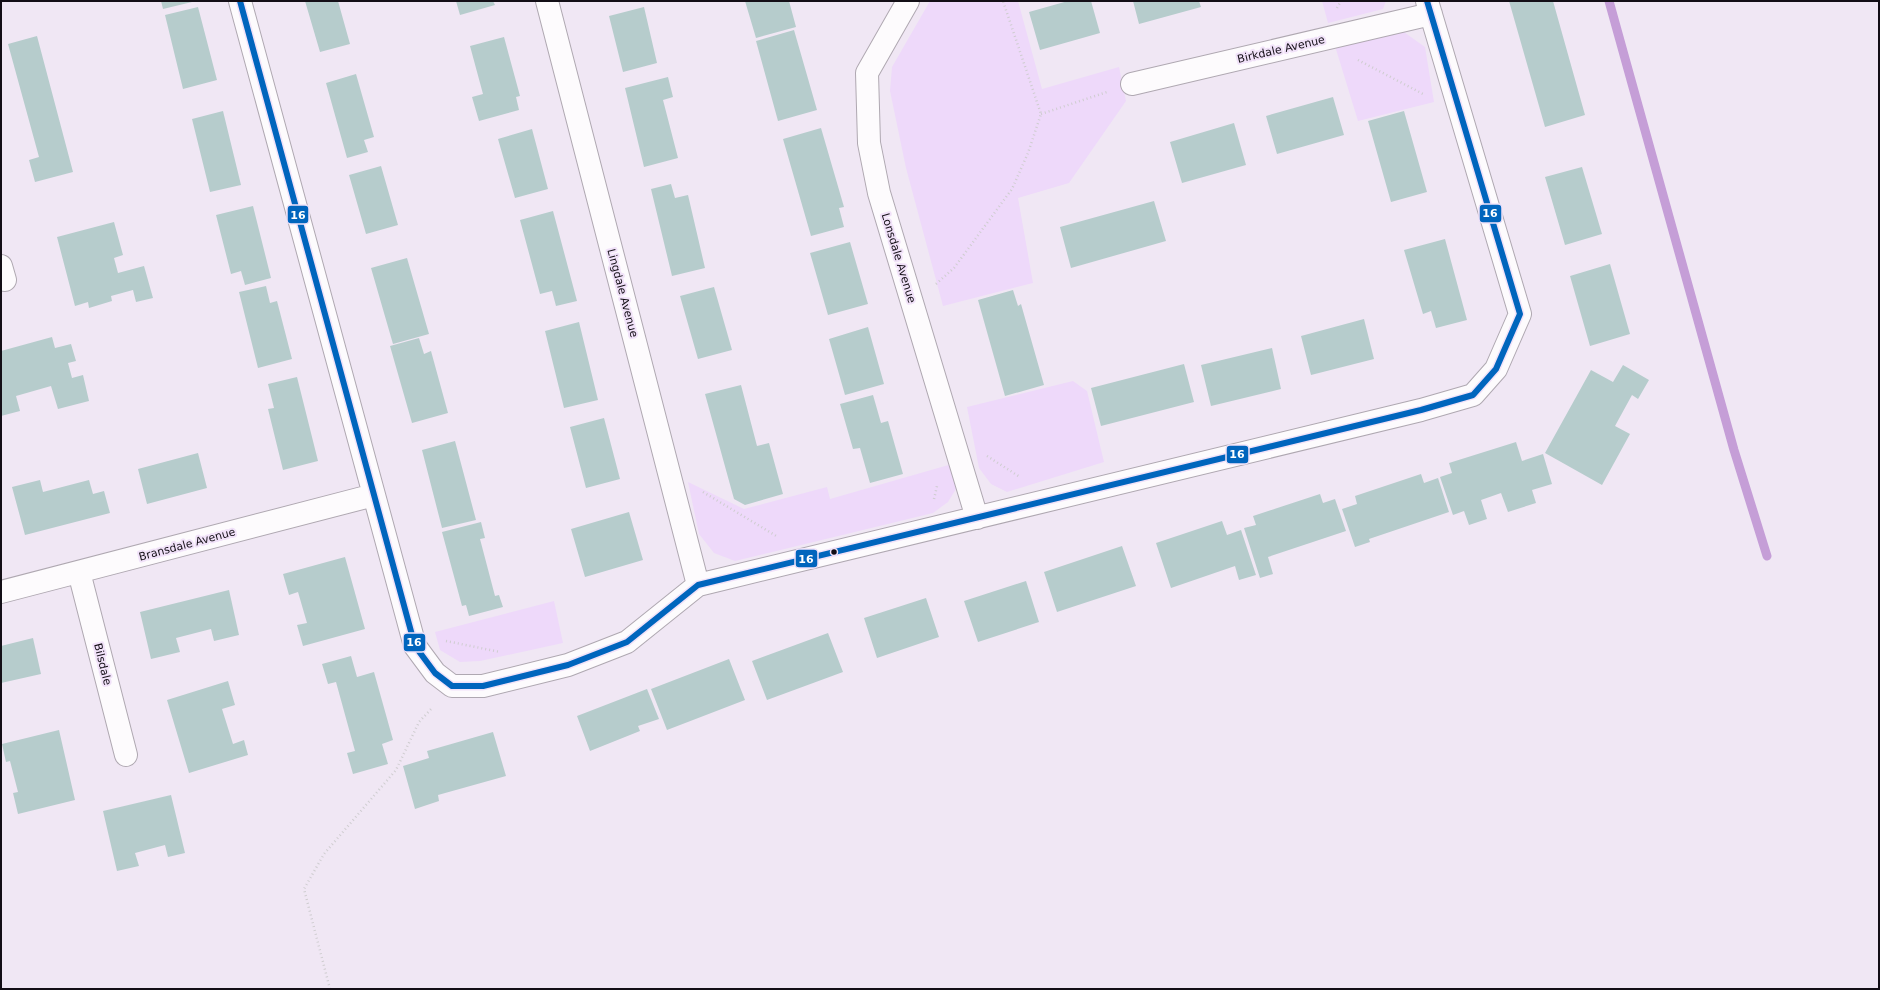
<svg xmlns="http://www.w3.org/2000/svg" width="1880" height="990" font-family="'DejaVu Sans',sans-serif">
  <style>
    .green { fill: #eed9fa }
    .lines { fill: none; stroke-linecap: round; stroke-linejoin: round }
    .stream { stroke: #c59ed7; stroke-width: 9 }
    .building { fill: #b6cccc }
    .minor-casing { stroke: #afa8b1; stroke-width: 24 }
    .path { stroke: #cfcdd0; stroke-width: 2.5; stroke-dasharray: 1 3; stroke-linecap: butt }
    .minor { stroke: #fdfbfd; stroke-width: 22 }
    .bus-1-casing { stroke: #f1e2f9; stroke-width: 9 }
    .bus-1 { stroke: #0065bd; stroke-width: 6 }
    .bus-dot { fill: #130e16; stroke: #f1e2f9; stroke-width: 1.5 }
    .labels { text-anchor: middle; stroke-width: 4; stroke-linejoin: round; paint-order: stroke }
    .street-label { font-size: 11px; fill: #130e16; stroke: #f1e2f9 }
    .line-badge { stroke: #f1e2f9; stroke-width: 1.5 }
    .badge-label { font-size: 11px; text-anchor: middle; font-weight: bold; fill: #fff }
  </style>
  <rect width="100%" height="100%" fill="#f0e7f4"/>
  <path class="green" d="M930,1H1018L1042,89L1119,67L1126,101L1069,183L1018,198L1033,283L943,306L906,168L890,91L892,67Z
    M1322,1H1386L1383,9L1328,23Z
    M1401,30L1425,47L1434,102L1358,121L1335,46Z
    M1073,381L1087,391L1104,462L1007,492L991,484L979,468L967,407Z
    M952,464L959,484L948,502L933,513L735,561L714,553L699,534L688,482L744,509L827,487L830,499Z
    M554,601L563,643L480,661L460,662L440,650L435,632Z"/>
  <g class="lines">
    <path class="stream" d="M1609,1L1734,450L1767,556"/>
  </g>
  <path class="building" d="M161,1H192V2L163,9Z
    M305,1H338L350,44L320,52Z
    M456,1H493L495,5L460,15Z
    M745,1H789L796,27L756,38Z
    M1068,1H1091L1100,33L1040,50L1029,12Z
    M1133,1H1199L1201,7L1139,24Z
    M1509,1H1553L1585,115L1545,127Z
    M198,7L217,80L183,89L165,15Z
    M644,7L657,63L623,72L609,16Z
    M794,30L817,110L778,121L756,41Z
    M37,36L73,172L35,182L29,160L39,157L8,44Z
    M504,37L520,96L516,97L519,110L479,121L472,97L483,94L470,46Z
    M356,74L374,137L364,140L368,152L347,158L326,83Z
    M668,77L673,97L663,100L678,158L644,167L625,88Z
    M1333,97L1344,135L1277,154L1266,116Z
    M223,111L241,185L210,192L192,119Z
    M1404,111L1427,192L1391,202L1368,121Z
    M1234,123L1246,165L1182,183L1170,142Z
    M821,128L844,207L839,208L844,227L811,236L783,139Z
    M532,129L548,189L515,198L498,139Z
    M381,166L398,225L366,234L349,175Z
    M1582,167L1602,234L1565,245L1545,177Z
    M671,184L675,198L688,195L705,268L672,276L651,189Z
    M1154,201L1166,241L1071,268L1060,227Z
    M253,206L271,278L245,285L241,271L231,274L216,215Z
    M553,211L577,301L556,306L552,291L540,294L520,220Z
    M114,222L123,255L114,258L118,273L144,266L153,298L136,302L133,290L111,296L112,301L89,308L88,302L75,306L57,237Z
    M1445,239L1467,320L1436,328L1431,311L1423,314L1404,250Z
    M850,242L868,304L828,315L810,253Z
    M407,258L429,334L393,344L371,268Z
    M1610,264L1630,334L1590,346L1570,276Z
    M266,286L270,303L277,301L292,359L258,368L239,292Z
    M714,287L732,350L698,359L680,296Z
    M1013,290L1018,306L1021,304L1044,385L1005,396L978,300Z
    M1364,319L1374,359L1311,375L1301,336Z
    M579,322L598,400L564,408L545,331Z
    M868,327L884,384L845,395L829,339Z
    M52,337L55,348L71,344L76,361L68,363L72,378L83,375L89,401L58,409L51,386L16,396L20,411L1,416V351Z
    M419,338L424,354L431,351L448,413L412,423L390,346Z
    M1272,348L1281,389L1211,406L1201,365Z
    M1184,364L1194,402L1101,426L1091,388Z
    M1623,365L1649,380L1638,399L1632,395L1615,426L1630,434L1602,485L1545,453L1591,370L1613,382Z
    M297,377L318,461L283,470L268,409L274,408L268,384Z
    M741,385L757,446L769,443L783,494L745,505L734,499L705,394Z
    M873,395L881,423L888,421L903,474L870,483L860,448L853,449L840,404Z
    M604,418L620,479L586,488L570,427Z
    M455,441L476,520L442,528L422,450Z
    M1516,442L1522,461L1543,454L1552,484L1532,490L1536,503L1508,512L1501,493L1481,500L1487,519L1469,525L1464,511L1453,515L1440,477L1452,473L1449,463Z
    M198,453L207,488L147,504L138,469Z
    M1421,474L1424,483L1438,478L1449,512L1369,539L1370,542L1355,547L1342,509L1357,504L1355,496Z
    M40,480L43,492L89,480L93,494L104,491L110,513L25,535L12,487Z
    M1320,494L1323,503L1335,499L1346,531L1268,557L1273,574L1260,578L1244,528L1256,525L1253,516Z
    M629,512L643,560L585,577L571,529Z
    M1222,521L1227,535L1241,530L1256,575L1239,580L1235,566L1171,588L1156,543Z
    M481,522L485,538L480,539L495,596L499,595L503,607L469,616L466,605L462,606L442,532Z
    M1122,546L1136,586L1057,612L1044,572Z
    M345,557L365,629L303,646L297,625L307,623L298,592L289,595L283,574Z
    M1026,581L1039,622L978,642L964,601Z
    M229,590L239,635L214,641L211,629L176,638L180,652L151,659L140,612Z
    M926,598L939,637L877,658L864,618Z
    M828,633L843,672L767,700L752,661Z
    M33,638L41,674L1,683V646Z
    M351,656L357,677L374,672L393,740L382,744L388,764L353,774L347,753L355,751L336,682L328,684L322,664Z
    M729,659L745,700L667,730L651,689Z
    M228,681L235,705L222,709L233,744L244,740L248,755L189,773L167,700Z
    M647,689L659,719L638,726L640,731L590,751L577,716Z
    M59,730L75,800L18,814L13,793L18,792L10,761L6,762L2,744Z
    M493,732L506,776L438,795L439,801L415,809L403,766L429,758L427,751Z
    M171,795L185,853L168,857L165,845L135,853L139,866L117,871L103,811Z"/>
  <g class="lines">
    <g class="minor-casing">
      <path id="minor" d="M240,1L415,646L435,673L452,686H483L568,665L627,642L698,585L1421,410L1473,395L1496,369L1520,314L1427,1
        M547,1L698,585
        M908,1L867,73L869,143L879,193L977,518
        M1132,84L1431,14
        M1,266L5,280
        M79,572L126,755
        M1,592L374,495"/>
    </g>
    <path class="path" d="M1337,8L1341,1
      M1358,60L1425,95
      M1041,114L1107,92
      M936,284L954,268L1012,189L1028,153L1041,114L1003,1
      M987,456L1020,477
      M703,492L778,537
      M934,499L937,486
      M446,641L500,652
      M330,989L304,889L324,854L396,770L419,722L433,707"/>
    <use href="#minor" class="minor"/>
    <g class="bus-1-casing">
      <path id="bus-1" d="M240,1L415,646L435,673L452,686H483L568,665L627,642L698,585L1421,410L1473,395L1496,369L1520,314L1427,1"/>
    </g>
    <use href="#bus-1" class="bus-1"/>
  </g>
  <circle class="bus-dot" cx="834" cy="552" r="3.5"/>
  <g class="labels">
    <g class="street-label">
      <text transform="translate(1281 49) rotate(-13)" y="4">Birkdale Avenue</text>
      <text transform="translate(899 258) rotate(73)" y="4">Lonsdale Avenue</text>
      <text transform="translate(623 293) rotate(75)" y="4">Lingdale Avenue</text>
      <text transform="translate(187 544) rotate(-15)" y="4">Bransdale Avenue</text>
      <text transform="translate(103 664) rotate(76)" y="4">Bilsdale</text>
    </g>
  </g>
  <g class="line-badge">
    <rect x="1479" y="204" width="23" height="19" rx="4" fill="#0065bd"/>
    <rect x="287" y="205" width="22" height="19" rx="4" fill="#0065bd"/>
    <rect x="1226" y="445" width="23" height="19" rx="4" fill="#0065bd"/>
    <rect x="795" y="549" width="23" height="19" rx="4" fill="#0065bd"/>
    <rect x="403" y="633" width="23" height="19" rx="4" fill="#0065bd"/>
  </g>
  <g class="badge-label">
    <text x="1490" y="217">16</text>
    <text x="298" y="219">16</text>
    <text x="1237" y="458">16</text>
    <text x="806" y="563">16</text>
    <text x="414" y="646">16</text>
  </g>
  <rect width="1880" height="990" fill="none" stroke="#130e16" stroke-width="4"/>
</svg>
